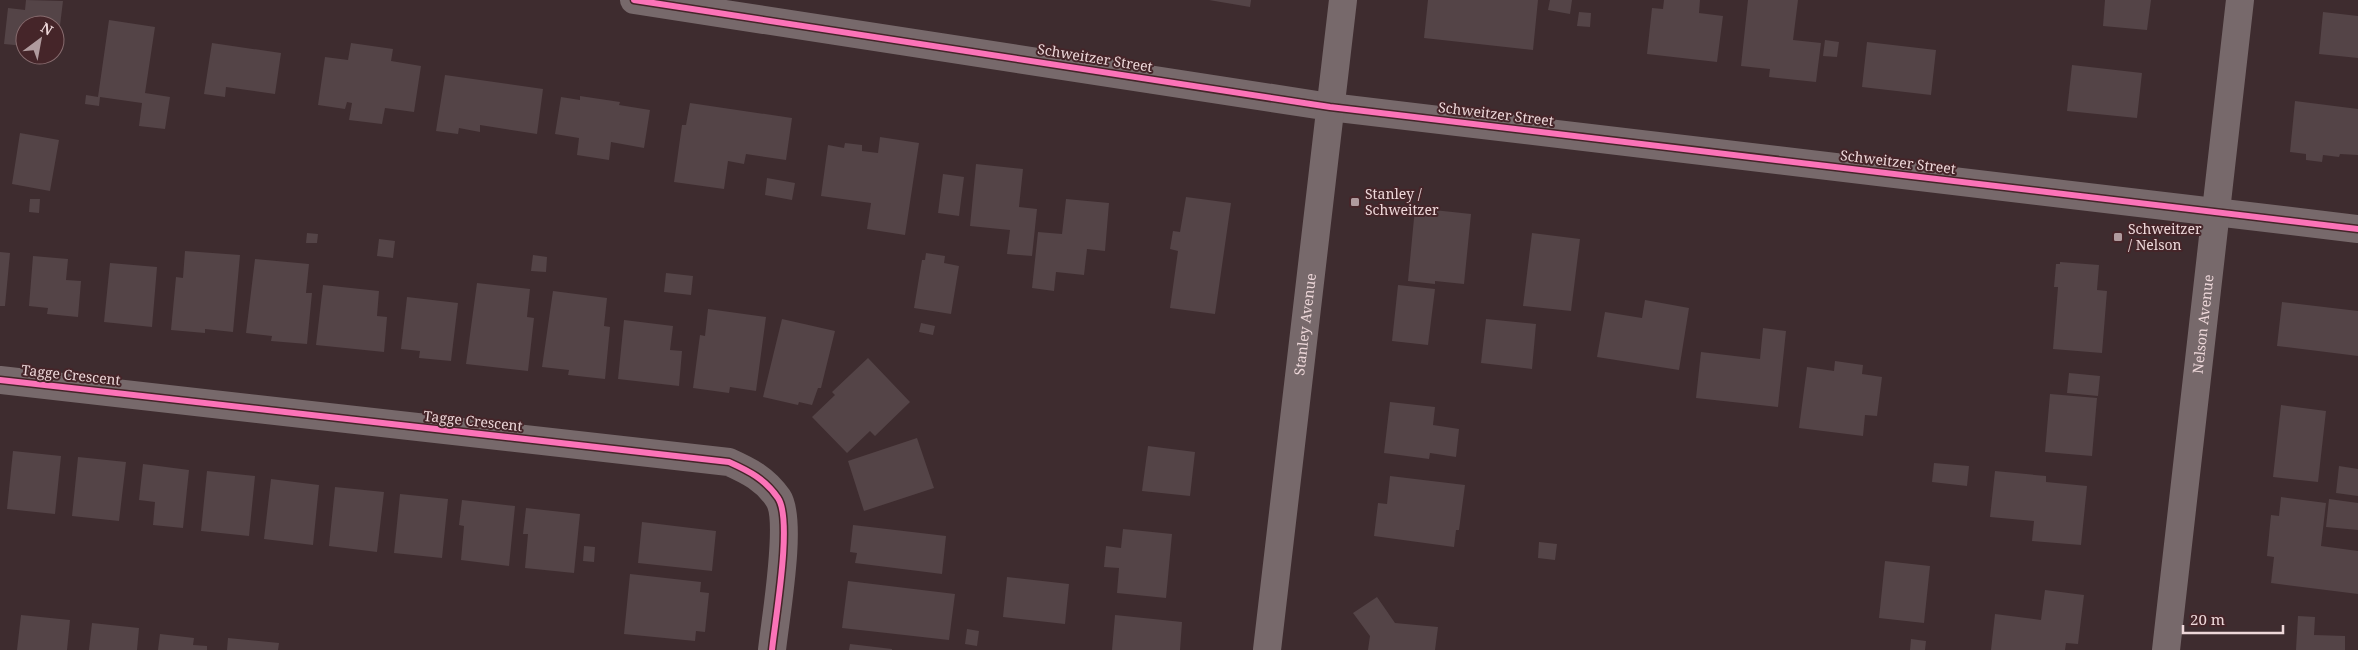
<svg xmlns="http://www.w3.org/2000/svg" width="2358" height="650" font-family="'Noto Serif',serif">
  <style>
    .building { fill: #544447 }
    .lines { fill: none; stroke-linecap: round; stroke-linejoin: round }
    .minor { stroke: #77696b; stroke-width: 28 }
    .cycleway-casing { stroke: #452529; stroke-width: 9 }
    .cycleway { stroke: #fb73b8; stroke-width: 6 }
    .poi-dot { fill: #b09b9e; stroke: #452529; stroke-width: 2 }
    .labels { text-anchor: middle; stroke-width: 4; stroke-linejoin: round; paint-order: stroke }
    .street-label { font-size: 14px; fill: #edd7d9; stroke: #452529 }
    .poi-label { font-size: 14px; fill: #edd7d9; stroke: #452529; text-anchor: start }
  </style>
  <rect width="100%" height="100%" fill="#3e2c2f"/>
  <path class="building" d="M26,0L63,1L57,50L55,49V25H25V46L4,44L8,8L25,10Z
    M1209,0H1251L1250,7Z
    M1428,0H1538L1533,50L1424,38Z
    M1550,0H1572L1570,14L1548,10Z
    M1664,0H1700L1699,13L1723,16L1717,62L1647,54L1652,8L1663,9Z
    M1748,0H1798L1793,40L1821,43L1816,82L1769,77L1770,69L1741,66Z
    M2105,0H2151L2147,30L2103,26Z
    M1579,12L1591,13L1590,27L1577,26Z
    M2323,12L2358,16V58L2319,54Z
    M109,20L155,27L145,93L170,97L165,129L139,126L142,103L100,97L99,106L85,104L86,95L98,97Z
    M1825,40L1839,42L1837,57L1823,56Z
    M1867,42L1936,50L1931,95L1862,87Z
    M212,43L281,53L275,94L226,87L225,97L204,94Z
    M351,43L393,49L391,61L421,66L414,112L385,108L382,124L349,120L352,103L347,102L345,109L318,105L325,57L348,60Z
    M2072,65L2142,73L2137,118L2067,111Z
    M445,75L543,89L537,134L480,125V132L459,128L458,134L436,131Z
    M580,96L620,102L619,105L650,110L644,148L611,142L609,160L577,155L579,138L555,134L561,97L580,100Z
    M2295,101L2358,109V155L2340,154L2339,157L2323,155L2322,162L2306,160V154L2290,152Z
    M690,103L792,118L786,160L746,154L744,164L728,161L724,189L674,182L682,125H686Z
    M20,133L59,140L50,191L12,184Z
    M880,137L919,143L905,235L867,229L871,203L821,196L828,145L844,148L845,143L862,145V151L878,153Z
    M976,164L1023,169L1019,207L1037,209L1032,256L1007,254L1010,230L970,226Z
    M943,174L964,177L959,216L938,213Z
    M767,178L795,183L792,200L765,195Z
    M1186,197L1231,203L1215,314L1170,308L1178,251L1170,249L1173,231L1180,232Z
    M30,199H40L39,213L29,212Z
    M1066,199L1109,203L1105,251L1087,249L1084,275L1056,272L1054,291L1032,288L1038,232L1062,234Z
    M1415,208L1471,214L1464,284L1435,281V284L1408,281Z
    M307,233L318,234L317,243H306Z
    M1532,233L1580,239L1571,311L1523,306Z
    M379,239L395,241L393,258L377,256Z
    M185,251L240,255L233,332L205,329V333L171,330L176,277L183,278Z
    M0,252L10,253L5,306H0Z
    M926,253L945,256L944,263L959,266L951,314L914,308L922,260H925Z
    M533,255L547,257L546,272L531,271Z
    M33,256L68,259L66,280L81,281L78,317L47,314L48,308L29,306Z
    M255,259L309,264L306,293H312L307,344L271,341L272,336L246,333Z
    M2060,262L2099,265L2097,290L2107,291L2102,353L2053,349L2058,287H2054L2056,264H2060Z
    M110,263L157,267L152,327L104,322Z
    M666,273L693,276L691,295L664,292Z
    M477,283L530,289L527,317L534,318L528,371L466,364Z
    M323,285L379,291L377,316L387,317L384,352L316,345Z
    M1398,285L1435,289L1428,345L1392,341Z
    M553,291L607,298L604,326L610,327L605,379L568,375L569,370L542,367Z
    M407,297L458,303L451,361L419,358L420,351L401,349Z
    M1645,300L1689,308L1679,370L1597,357L1605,312L1642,318Z
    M2282,302L2358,311V356L2277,346Z
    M708,309L766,317L756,391L730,387L729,393L693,388L700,335L705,336Z
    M782,319L835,331L821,388H818L812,405L799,402L798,405L763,397Z
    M1486,319L1536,324L1532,369L1481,363Z
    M624,320L673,326L670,350L682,351L679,386L618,379Z
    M921,323L935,326L933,335L919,332Z
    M1763,328L1786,331L1778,407L1696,398L1701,352L1760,359Z
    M868,358L910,402L875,436L870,431L847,453L812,417L835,395L832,392Z
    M1835,361L1863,365L1862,374L1882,377L1877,416L1865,415L1863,436L1799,428L1807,367L1834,371Z
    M2069,373L2100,376L2098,396L2067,393Z
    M2050,394L2097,398L2092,456L2045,452Z
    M1390,402L1435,407L1433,425L1459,429L1456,457L1430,453L1429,459L1384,453Z
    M2281,405L2326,411L2318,482L2273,477Z
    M917,438L934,488L864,511L848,461Z
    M1148,446L1195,452L1190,496L1142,491Z
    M13,451L61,456L55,514L7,509Z
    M78,457L126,462L119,521L72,516Z
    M1934,463L1969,466L1967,486L1932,482Z
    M143,464L189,470L183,528L153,525L155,502L139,500Z
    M2339,466L2358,469V496L2336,493Z
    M207,471L255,476L249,536L201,531Z
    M1995,471L2046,476V482L2087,486L2081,545L2032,541L2034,521L1990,517Z
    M1390,476L1465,485L1459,530H1456L1454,547L1374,536L1378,503L1387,504Z
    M271,479L319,485L313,545L264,539Z
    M335,487L384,492L377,552L329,546Z
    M400,494L448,499L442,558L394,553Z
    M2281,497L2326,503L2321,546L2358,551V594L2271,583L2274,557L2267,556L2271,515L2279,516Z
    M2329,499L2358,503V530L2326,527Z
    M462,500L515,506L509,566L461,560L464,526L459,525Z
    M526,508L580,514L574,573L525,568L528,534H523Z
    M642,522L716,531L712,571L638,563Z
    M853,525L946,536L942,574L855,563L857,553L850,552Z
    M1123,529L1172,534L1166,598L1117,593L1119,568L1104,567L1106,546L1121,548Z
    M1539,542L1557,544L1555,560L1538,558Z
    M584,546L595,547L594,562L583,561Z
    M1885,561L1930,566L1924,623L1879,618Z
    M630,574L701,582L700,592L709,593L705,632L696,631L695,641L624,634Z
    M1007,577L1069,584L1065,624L1003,617Z
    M848,581L955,594L949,640L842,628Z
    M2045,590L2084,595L2078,644L2066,643L2065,650H1991L1995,614L2041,620Z
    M1377,597L1395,623L1438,627L1435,650H1368L1370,636L1353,613Z
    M21,615L70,620L67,650H17Z
    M1115,615L1182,622L1180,650H1112Z
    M2298,616L2315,617L2314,635L2345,636V650H2296Z
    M92,623L139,628L137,650H89Z
    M967,629L979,631L977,646L965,644Z
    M160,634L194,638L193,645L207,646V650H158Z
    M228,638L279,643L278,650H227Z
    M1911,639L1926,641L1925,650H1910Z
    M850,644L892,649V650H849Z"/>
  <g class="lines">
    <g class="minor">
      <path d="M634,0L1330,107L2358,229"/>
      <path d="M0,380L729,462C749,471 765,479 778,498C793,520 775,620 772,650"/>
      <path id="s1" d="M1267,650L1343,0"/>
      <path id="s2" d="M2166,650L2240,0"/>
    </g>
    <g class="cycleway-casing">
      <path id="cycleway" d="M634,0L1330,107L2358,229
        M0,380L729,462C749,471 765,479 778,498C793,520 775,620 772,650"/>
    </g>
    <use href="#cycleway" class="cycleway"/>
  </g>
  <g class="poi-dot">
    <rect x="1350" y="197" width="10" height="10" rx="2.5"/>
    <rect x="2113" y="232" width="10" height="10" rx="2.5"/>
  </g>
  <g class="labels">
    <g class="street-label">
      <text transform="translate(1095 58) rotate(9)" y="5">Schweitzer Street</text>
      <text transform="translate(1496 114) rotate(7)" y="5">Schweitzer Street</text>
      <text transform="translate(1898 162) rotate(7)" y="5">Schweitzer Street</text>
      <text dy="5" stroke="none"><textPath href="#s1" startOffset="328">Stanley Avenue</textPath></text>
      <text dy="5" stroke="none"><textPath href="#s2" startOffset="328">Nelson Avenue</textPath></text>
      <text transform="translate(71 375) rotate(6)" y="5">Tagge Crescent</text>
      <text transform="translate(473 421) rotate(6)" y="5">Tagge Crescent</text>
    </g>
    <g class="poi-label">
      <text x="1365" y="199">Stanley /<tspan x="1365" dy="16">Schweitzer</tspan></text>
      <text x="2128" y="234">Schweitzer<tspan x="2128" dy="16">/ Nelson</tspan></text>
    </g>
  </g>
  <g transform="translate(40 40) rotate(32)"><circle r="24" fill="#452529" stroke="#886c6f"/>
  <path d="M0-4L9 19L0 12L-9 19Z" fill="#b09b9e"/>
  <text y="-8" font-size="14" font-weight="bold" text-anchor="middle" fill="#edd7d9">N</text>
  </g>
  <path d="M2183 625v8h100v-8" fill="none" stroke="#edd7d9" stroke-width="2.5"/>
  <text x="2190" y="625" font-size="15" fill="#edd7d9" stroke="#452529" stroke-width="4" paint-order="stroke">20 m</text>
</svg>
